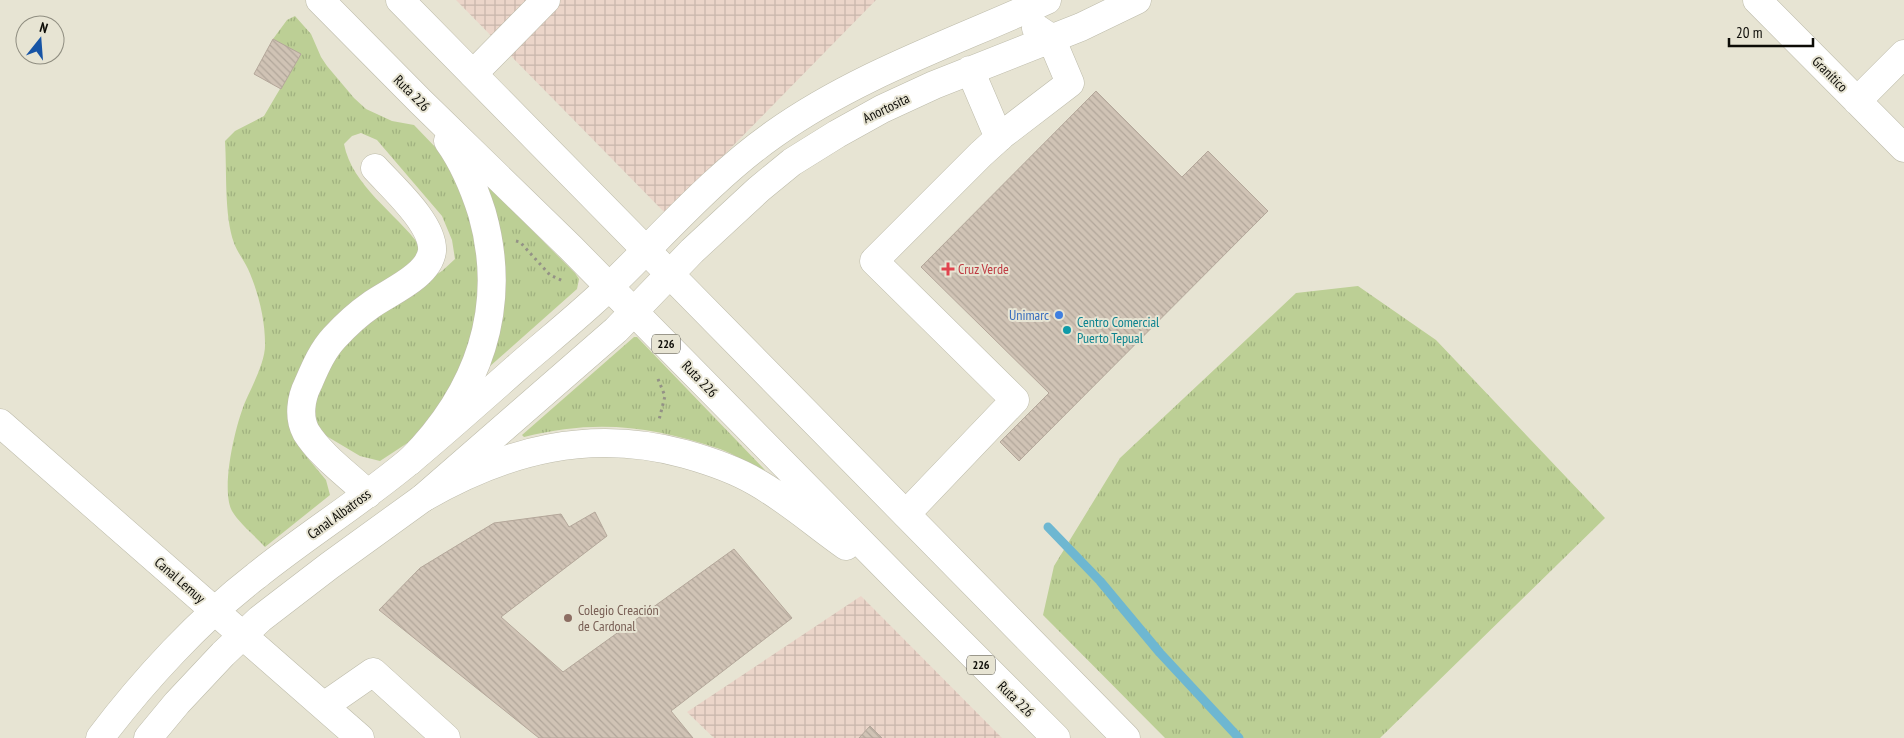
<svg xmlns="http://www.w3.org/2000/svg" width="1904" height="738" font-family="'PT Sans Narrow',sans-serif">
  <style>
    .industrial { fill: url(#industrial-grid) }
    .grass { fill: url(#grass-tufts) }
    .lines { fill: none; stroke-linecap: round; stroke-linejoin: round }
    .stream { stroke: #6eb7d1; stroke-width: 9 }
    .building { fill: url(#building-back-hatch); stroke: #b4a79a }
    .minor-casing { stroke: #bdbbaa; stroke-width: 29 }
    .major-casing { stroke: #bdbbaa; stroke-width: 29 }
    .path { stroke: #949286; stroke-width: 3; stroke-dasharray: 2.5 4; stroke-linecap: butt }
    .minor { stroke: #fff; stroke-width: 28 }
    .major { stroke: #fff; stroke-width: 28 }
    .health-dot { fill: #e0444e; stroke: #e7e4d3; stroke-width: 2 }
    .shop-dot { fill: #3f7fe0; stroke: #e7e4d3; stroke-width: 2 }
    .culture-dot { fill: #0f9aa8; stroke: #e7e4d3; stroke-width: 2 }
    .education-dot { fill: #8d6e63; stroke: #e7e4d3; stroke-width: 2 }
    .labels { text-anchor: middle; stroke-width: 4; stroke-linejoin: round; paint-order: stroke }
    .shield { fill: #e7e4d3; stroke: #4e4d44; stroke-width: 1 }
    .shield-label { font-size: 12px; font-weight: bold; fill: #0d0c07 }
    .street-label { font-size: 14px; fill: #0d0c07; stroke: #e7e4d3 }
    .health-label { font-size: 14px; fill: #be3a42; stroke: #e7e4d3; text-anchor: start }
    .shop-label { font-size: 14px; fill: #366cbe; stroke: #e7e4d3; text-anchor: end }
    .culture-label { font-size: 14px; fill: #0d838f; stroke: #e7e4d3; text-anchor: start }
    .education-label { font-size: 14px; fill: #785e54; stroke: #e7e4d3; text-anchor: start }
  </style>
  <defs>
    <pattern id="industrial-grid" width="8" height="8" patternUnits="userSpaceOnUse" patternTransform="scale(1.25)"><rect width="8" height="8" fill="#ebd5c9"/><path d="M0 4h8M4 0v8" fill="none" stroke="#c8b6ab"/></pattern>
    <pattern id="grass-tufts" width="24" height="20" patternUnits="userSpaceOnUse" patternTransform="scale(1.25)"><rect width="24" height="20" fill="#bccf95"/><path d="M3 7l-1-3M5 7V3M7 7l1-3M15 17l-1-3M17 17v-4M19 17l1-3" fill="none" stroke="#a0b17f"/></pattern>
    <pattern id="building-back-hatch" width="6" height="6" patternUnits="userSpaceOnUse" patternTransform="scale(1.25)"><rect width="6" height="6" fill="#d0c3b5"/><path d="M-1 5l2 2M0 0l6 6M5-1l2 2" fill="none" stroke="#b1a69a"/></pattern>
  </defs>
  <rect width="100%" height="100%" fill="#e7e4d3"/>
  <path class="industrial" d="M456,0H876L666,214Z
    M861,596L1002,738H714L687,712Z"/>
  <path class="grass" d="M295,16L311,34L321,57L327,66L354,98L366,109L392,121L414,125L439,151L474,211L485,289L461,378L415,438L380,461L360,456L323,434L310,417L333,351L414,289L442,271L455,259L452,240L442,216L377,140L361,133L352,136L344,144C352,186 396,213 420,246L417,255L410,265L364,294L289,403V426L306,456L326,480L330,495L265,547C256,537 239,523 232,511C220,489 236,422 246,400C253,384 266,360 265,343C265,319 258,291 248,269C244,260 237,252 234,243C224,215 227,171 225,141L235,131L264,116L300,55L273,39L287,20Z
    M485,183L575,273L579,279L577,289L489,367L487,366L501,320L504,301L505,280Z
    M1358,286L1436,340L1605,518L1380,738H1165L1043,615L1054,566L1120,458L1296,293Z
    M634,337H637L765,470C752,467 735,454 720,449C650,426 597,419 524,437L522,435Z"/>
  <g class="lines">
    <path class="stream" d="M1048,527L1100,581L1160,653L1239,738"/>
  </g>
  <path class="building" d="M273,39L301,54L281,89L254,74Z
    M1096,91L1182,177L1208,151L1268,211L1019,461L1000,442L1049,393L921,267Z
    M595,512L607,536L501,617L563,672L734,549L792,618L671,711L693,738H539L379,610L420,568L494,523L561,514L569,527Z
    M870,726L882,738H859Z"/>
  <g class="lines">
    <g class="minor-casing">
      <path id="minor" d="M1757,0L1904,148
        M970,70L999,138
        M473,74L546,0
        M1857,101L1904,54
        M0,423L360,738
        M368,494C347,474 321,456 306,432C298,417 301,398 308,384C315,368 322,351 334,338C345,326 358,314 371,305C389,292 429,276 432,251C434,224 392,187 375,168
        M906,514L1015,400L874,261L981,154L1002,135L1070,83L1051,38L1036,28
        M324,706L373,672L446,738
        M100,738C143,681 200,619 256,576C307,535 362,501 412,459C449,428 486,395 522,363C551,338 581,314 609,287C662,236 714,176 774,134C857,75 955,42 1047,0
        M148,738L177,703L223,654L260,619L329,566L423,498L616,330L692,251L759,189L792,162L837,134L882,109L934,85L1081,27L1137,0"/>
    </g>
    <g class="major-casing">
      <path id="major" d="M320,0L420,101L571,248L908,590L1056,738
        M400,0L1126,738
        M410,461C478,393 509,308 482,213C474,188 464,163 448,141
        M423,498C506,450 591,428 685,454C710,461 734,469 756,482C788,500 816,525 846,546"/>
    </g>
    <path class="path" d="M516,241L520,242L550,275L563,281
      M658,379L665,396L659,420"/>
    <use href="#minor" class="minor"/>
    <use href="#major" class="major"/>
  </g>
  <path class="health-dot" d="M945.5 261.5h5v5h5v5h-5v5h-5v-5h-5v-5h5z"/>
  <circle class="shop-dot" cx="1059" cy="315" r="5"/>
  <circle class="culture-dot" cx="1067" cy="330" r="5"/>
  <circle class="education-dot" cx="568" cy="618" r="5"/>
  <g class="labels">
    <g class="shield">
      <rect x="652" y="334.5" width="28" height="19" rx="4"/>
      <rect x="967" y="655.5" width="28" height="19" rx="4"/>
    </g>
    <g class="shield-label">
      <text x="666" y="348">226</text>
      <text x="981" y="669">226</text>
    </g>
    <g class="street-label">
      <text transform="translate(1830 74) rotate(45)" y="5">Granítico</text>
      <text transform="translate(412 93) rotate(45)" y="5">Ruta 226</text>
      <text transform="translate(886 108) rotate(-26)" y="5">Anortosita</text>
      <text transform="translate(700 379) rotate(46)" y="5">Ruta 226</text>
      <text transform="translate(339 514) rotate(-36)" y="5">Canal Albatross</text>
      <text transform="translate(180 580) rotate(41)" y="5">Canal Lemuy</text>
      <text transform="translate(1016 699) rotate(44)" y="5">Ruta 226</text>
    </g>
    <g class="health-label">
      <text x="958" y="274">Cruz Verde</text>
    </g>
    <g class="shop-label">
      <text x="1049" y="320">Unimarc</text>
    </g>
    <g class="culture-label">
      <text x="1077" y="327">Centro Comercial<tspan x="1077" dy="16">Puerto Tepual</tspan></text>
    </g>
    <g class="education-label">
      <text x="578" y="615">Colegio Creación<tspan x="578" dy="16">de Cardonal</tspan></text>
    </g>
  </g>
  <g transform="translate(40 40) rotate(17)"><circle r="24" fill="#e7e4d3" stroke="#908e81"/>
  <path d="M0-4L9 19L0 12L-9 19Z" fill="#1754a5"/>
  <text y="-8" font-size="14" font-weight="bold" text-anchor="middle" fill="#0d0c07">N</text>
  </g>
  <path d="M1729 38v8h84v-8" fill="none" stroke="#0d0c07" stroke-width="2.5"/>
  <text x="1736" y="38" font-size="15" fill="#0d0c07" stroke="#e7e4d3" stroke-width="4" paint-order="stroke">20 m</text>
</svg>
